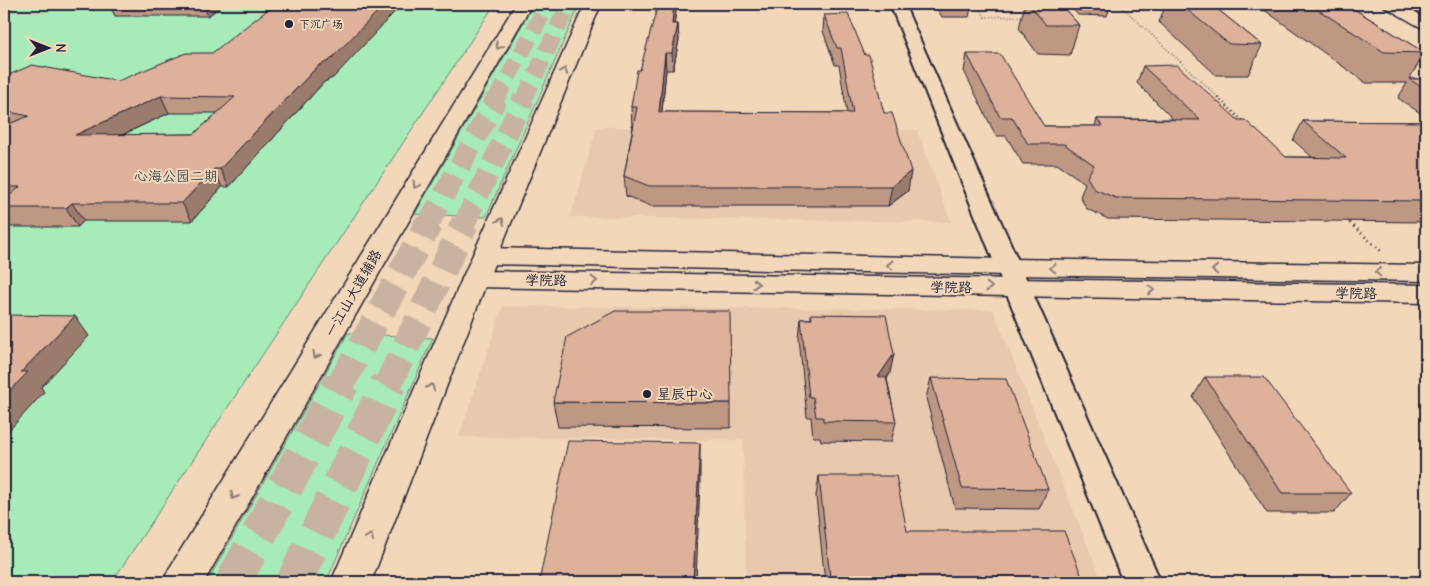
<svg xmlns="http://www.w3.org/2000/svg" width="1430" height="586" font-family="'Comic Neue','LXGW WenKai TC',sans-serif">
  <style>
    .built { fill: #e8c9ae }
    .green { fill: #a7ecb8; stroke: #64877a }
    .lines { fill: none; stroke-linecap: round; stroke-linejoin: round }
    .highway-tunnel-far3 { stroke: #c8b3a0; stroke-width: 17; stroke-dasharray: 17 9; stroke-linecap: butt }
    .highway-tunnel-far2 { stroke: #c8b3a0; stroke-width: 22; stroke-dasharray: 22 11; stroke-linecap: butt }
    .highway-tunnel-far1 { stroke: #c8b3a0; stroke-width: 28; stroke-dasharray: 28 14; stroke-linecap: butt }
    .highway-tunnel { stroke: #c8b3a0; stroke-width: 36; stroke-dasharray: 36 18; stroke-linecap: butt }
    .street-casing { stroke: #22223b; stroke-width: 4 }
    .secondary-casing { stroke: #22223b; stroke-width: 3 }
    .primary-casing { stroke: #22223b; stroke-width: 3 }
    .path-far2 { stroke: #22223b; stroke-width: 2; stroke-dasharray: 0.5 2.5; stroke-linecap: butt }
    .path-far1 { stroke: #22223b; stroke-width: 2.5; stroke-dasharray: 1 3; stroke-linecap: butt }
    .path { stroke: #22223b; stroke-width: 3; stroke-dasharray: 1 4; stroke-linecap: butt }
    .street { fill: #f2d7b9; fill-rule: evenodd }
    .secondary { fill: #f2d7b9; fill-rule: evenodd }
    .primary { fill: #f2d7b9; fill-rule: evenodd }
    .wall { fill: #bf9884; stroke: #22223b; fill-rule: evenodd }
    .shaded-wall { fill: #9b7c6c; stroke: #22223b }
    .building { fill: #deb19a; stroke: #22223b; fill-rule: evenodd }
    .oneway { stroke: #8a7c7a }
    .poi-dot { fill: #22223b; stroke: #f2d7b9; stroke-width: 2 }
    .labels { text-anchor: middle; stroke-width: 4; stroke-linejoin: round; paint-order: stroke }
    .far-poi-label { font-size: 11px; fill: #22223b; stroke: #f2d7b9; text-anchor: start }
    .park-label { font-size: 14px; fill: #3d4a54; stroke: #f2d7b9 }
    .street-label { font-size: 14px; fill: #22223b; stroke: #f2d7b9 }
    .poi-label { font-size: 14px; fill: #22223b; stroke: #f2d7b9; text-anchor: start }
  </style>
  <rect width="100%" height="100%" fill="#f2d7b9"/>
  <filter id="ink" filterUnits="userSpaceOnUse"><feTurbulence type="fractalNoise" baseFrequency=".02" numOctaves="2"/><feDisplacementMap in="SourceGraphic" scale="10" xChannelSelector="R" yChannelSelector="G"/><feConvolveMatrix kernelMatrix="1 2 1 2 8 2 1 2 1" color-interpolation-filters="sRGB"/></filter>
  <g filter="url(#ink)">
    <path class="built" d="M597,127L917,130L951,222L571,217Z
      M503,306L993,310L1102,582H746L743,440L459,437Z"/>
    <path class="green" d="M4,4H495L112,582H4Z
      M534,4H580L486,217L415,214Z
      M348,333L433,338L326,582H207Z"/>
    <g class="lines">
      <path class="highway-tunnel-far3" d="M496,99L548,4
        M524,99L569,4"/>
      <path class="highway-tunnel-far2" d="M428,224L497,98
        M464,224L524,98"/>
      <path class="highway-tunnel-far1" d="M341,384L429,223
        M388,384L465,223"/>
      <path class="highway-tunnel" d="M233,582L342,382
        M294,582L389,382"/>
      <g class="street-casing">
        <path id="street" d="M890,4H904L1161,582H1123Z"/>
      </g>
      <g class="secondary-casing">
        <path id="secondary" d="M1382,4H1401L1426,18V29L1420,27L1385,7Z
          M486,248L1008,259L1426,265V281L1008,275L486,264L477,262L473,256L477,250Z
          M475,271L1426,285V303L475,287L465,285L462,279L465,273Z"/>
      </g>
      <g class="primary-casing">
        <path id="primary" d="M516,4H532L204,582H163L169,569Z
          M585,4H601L488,279L371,582H331L462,279Z"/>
      </g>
      <path class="path-far2" d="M977,4L985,17L1024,16
        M1119,4L1220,99
        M1120,5H1168
        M1209,5H1244L1253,11H1269
        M1352,11H1374"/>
      <path class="path-far1" d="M1218,98L1244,122
        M1346,219L1352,224"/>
      <path class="path" d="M1350,223L1382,252"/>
      <use href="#street" class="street"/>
      <use href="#secondary" class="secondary"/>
      <use href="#primary" class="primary"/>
    </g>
    <path class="wall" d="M109,4H224L208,16H115Z
      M656,4H677L674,24H678L679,40L673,70H666L662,112L847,113L839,65H835L823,31L824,15L884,113L908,191L888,206H651L626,196L624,176L633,126H632L631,107L658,7H656Z
      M790,4H812V6H791Z
      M934,4H972L969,17H942Z
      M1025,4H1060L1079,25L1070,55L1038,54L1019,28Z
      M1068,4H1111L1107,16L1078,15Z
      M1166,4H1211L1262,45L1248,75H1216L1159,22Z
      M1256,4H1346L1425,53L1409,79H1426V117L1398,98L1407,83H1366Z
      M967,54L1044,126H1095L1097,119H1173L1137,83L1143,66L1238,120L1286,157H1312L1293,140L1303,121L1426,122V222L1108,219L1087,209L1080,197L1085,183L1057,164H1023L1006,136H996L964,71Z
      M4,77L118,81L334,77L324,82L229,187H222L192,221H84L78,227H6L4,224ZM169,113H217L194,134L122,135Z
      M811,314L890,373L887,379L896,422L891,442L821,441L820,437H813L811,417H807L799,339L801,319H811Z
      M1205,377L1351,493L1334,513H1267L1193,397Z
      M931,378L1048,489L1039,509L955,508L926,398Z
      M553,402L731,403V428L558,427Z
      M819,476L907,531L1084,582H825L816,496Z"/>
    <path class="shaded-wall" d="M203,4H224L208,16Z
      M385,4H402L334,77L324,82L229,187L220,169L318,66Z
      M674,4H677L672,40V24Z
      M678,24L679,40L673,70L672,53Z
      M665,53L666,70L660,131L659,112Z
      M161,96L169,113L85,152L75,135Z
      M214,169L222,187L192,221L182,203Z
      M911,171L908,191L888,206L892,186Z
      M72,203L84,221L78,227L66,208Z
      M75,316L89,336L41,387L44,392L4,436V397L21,372Z
      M894,354L890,373L874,397L878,377Z
      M700,443V482L696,582H693Z"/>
    <path class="building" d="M275,4H385L329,61L318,66L220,169H214L182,203H72L66,208H4V200L20,187H4V126L29,116L4,111V77L32,65L118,81L186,53H212ZM161,96L235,97L194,134L75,135Z
      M658,4H674L672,24H678L672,53H665L659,112L853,113L841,48H837L824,15L848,14L865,55H869L884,113H892L911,171L892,186H649L624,176L637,107H631L637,70H640Z
      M1029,4H1060L1079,25H1046Z
      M1180,4H1211L1262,45L1229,44Z
      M1309,4H1346L1425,53L1384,52Z
      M967,54H1000L1044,126H1102L1097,119L1200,120L1143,66L1177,65L1238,120H1245L1286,157L1346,158L1303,121L1426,122V201L1116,198L1094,189L1087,177L1094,165L1064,144H1028L1012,117H1000Z
      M1409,79H1426V90Z
      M615,311H730L731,403L553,402L567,337Z
      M811,314L886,315L894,354L878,377H886L896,422L823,421V417H816L813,397H809L801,319H812Z
      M4,315L75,316L21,372H28L4,397Z
      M1205,377H1264L1351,493H1282Z
      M931,378L1006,379L1048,489L962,488Z
      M568,441L700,443L693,582H539Z
      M819,476H896L907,531H1064L1084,582H855L854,578H830Z"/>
    <defs><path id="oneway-chevron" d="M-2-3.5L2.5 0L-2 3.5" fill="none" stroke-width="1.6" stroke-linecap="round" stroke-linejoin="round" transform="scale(1.25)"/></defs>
    <g class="oneway">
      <use href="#oneway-chevron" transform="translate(499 46) rotate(121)"/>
      <use href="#oneway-chevron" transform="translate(564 71) rotate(-67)"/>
      <use href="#oneway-chevron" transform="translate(416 185) rotate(121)"/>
      <use href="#oneway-chevron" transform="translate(501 221) rotate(-67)"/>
      <use href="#oneway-chevron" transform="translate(890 265) rotate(-179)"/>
      <use href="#oneway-chevron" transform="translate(1053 268) rotate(-179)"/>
      <use href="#oneway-chevron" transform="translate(1215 270) rotate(-179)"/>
      <use href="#oneway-chevron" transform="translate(1378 272) rotate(-179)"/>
      <use href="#oneway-chevron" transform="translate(594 281) rotate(1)"/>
      <use href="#oneway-chevron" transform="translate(756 284) rotate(1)"/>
      <use href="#oneway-chevron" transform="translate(989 287) rotate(1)"/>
      <use href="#oneway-chevron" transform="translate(1151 290) rotate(1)"/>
      <use href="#oneway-chevron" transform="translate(316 355) rotate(120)"/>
      <use href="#oneway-chevron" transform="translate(431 387) rotate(-68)"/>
      <use href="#oneway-chevron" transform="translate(234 496) rotate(120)"/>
      <use href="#oneway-chevron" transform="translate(370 537) rotate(-68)"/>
    </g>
  </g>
  <g class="poi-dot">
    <circle cx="289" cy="24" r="5"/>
    <circle cx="647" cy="394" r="5"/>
  </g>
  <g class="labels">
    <g class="far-poi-label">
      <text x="299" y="28">下沉广场</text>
    </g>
    <g class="park-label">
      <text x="176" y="181">心海公园二期</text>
    </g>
    <g class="street-label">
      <text transform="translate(546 280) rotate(1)" y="5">学院路</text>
      <text transform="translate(951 287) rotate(1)" y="5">学院路</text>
      <text transform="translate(353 293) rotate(-60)" y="5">一江山大道辅路</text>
      <text transform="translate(1356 293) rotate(1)" y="5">学院路</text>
    </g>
    <g class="poi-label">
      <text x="657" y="399">星辰中心</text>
    </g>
  </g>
  <rect width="1430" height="586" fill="none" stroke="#f2d7b9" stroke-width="20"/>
  <rect x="10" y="10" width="1410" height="566" fill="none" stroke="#22223b" stroke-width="2" filter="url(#ink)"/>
  <g transform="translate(48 48) rotate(90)" stroke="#f2d7b9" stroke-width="4" paint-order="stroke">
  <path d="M0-4L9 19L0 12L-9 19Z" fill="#22223b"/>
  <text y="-8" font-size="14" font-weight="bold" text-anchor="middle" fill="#22223b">N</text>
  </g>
</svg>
